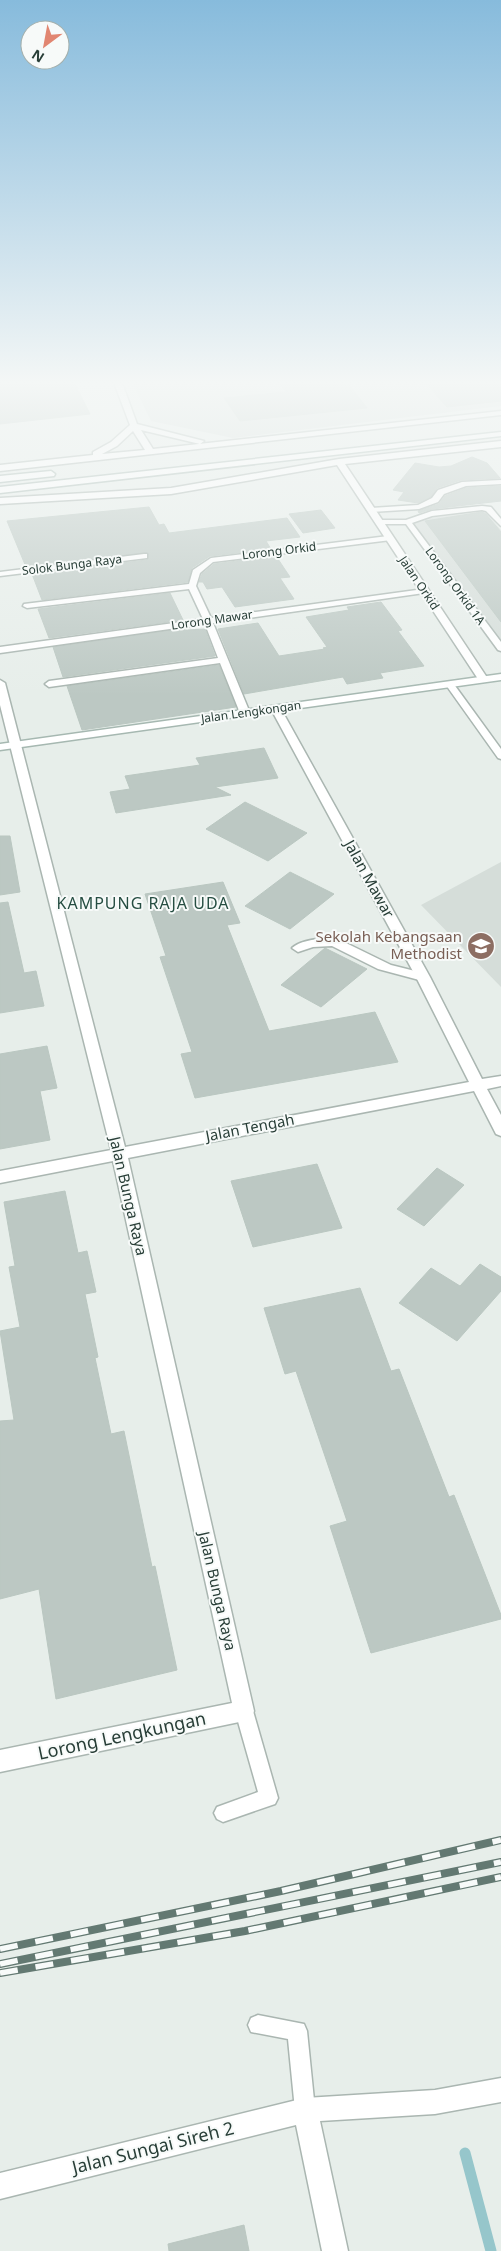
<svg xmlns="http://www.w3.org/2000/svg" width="501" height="2251" font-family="'Noto Sans',sans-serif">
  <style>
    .built { fill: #d5ddd9 }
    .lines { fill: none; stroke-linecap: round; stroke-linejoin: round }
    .stream { stroke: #96c6cb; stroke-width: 11 }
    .building { fill: #bcc8c3; stroke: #bac7c1 }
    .lane-casing { stroke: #aab6b1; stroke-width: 3 }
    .street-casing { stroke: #aab6b1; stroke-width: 3 }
    .secondary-casing { stroke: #a6b8b1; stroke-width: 3 }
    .lane { fill: #fff; fill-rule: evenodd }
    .street { fill: #fff; fill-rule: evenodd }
    .secondary { fill: #fff; fill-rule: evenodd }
    .rail-casing { stroke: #637972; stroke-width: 8 }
    .rail { stroke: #f7faf9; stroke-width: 5.5; stroke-dasharray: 18; stroke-linecap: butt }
    .labels { text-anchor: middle; stroke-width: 4; stroke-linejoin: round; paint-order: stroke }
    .far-street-label { font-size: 12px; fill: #283e37; stroke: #f7faf9 }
    .street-label { font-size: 15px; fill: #283e37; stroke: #f7faf9 }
    .education-label { font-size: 15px; fill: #785e54; stroke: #f7faf9; text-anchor: end }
    .neighbourhood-label { font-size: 16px; letter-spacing: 1px; fill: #264e42; stroke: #f7faf9 }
    .near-street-label { font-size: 18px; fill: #283e37; stroke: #f7faf9 }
  </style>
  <rect width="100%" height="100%" fill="#e7eeea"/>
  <path class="built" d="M131,380H501V406L233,438L151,421Z
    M486,511L501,530V641L412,522L414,520Z
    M501,862V987L421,905Z"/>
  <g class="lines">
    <path class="stream" d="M465,2153L491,2251"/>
  </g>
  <path class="building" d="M0,380H73L90,414L0,424Z
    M278,380H338L343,386L349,385L367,408L240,421L224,398L286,392Z
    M423,380H501V401L447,407Z
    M472,457L487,463L500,478L461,480L437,488L431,497L418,503L398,500L404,492L393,490L415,463L439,467L451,466Z
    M501,486V501L432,509L419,513L418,511L439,504L445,496L466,488Z
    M149,507L159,525L164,524L169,533L287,518L300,537L266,541L271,549L210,556L192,568L188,582L42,600L32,574L147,560L148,553L26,567L7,521Z
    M321,510L335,528L303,533L289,514Z
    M482,512L486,514L501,532V622L425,521Z
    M276,556L290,577L280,578L294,599L235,607L222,587L207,589L203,582H199L202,574L214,564Z
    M170,593L183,620L49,638L38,609Z
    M381,602L402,630L398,631L424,666L380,673L383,678L347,684L343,677L244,694L218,629L258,623L279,656L325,649L323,648L327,647L306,617L349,610L347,607Z
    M187,628L188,630L205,629L215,656L63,677L53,647Z
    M219,665L236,707L82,730L67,686Z
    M264,748L278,778L215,787L231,795L116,813L110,792L130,789L125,776L200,765L196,758Z
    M245,802L307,833L268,861L206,829Z
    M0,836H10L20,892L0,895Z
    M290,872L334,894L290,929L245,906Z
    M223,882L240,923L227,925L269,1031L375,1012L398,1062L195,1098L181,1054L192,1052L160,957L166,956L145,894Z
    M8,902L24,973L36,971L44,1006L0,1013V903Z
    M325,948L367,969L321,1007L281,985Z
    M47,1046L57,1088L40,1091L50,1140L0,1149V1054Z
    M317,1164L342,1228L253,1247L231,1181Z
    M437,1168L464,1185L424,1226L397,1209Z
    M65,1191L78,1253L87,1251L96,1292L85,1294L98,1357L95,1358L111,1434L124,1431L152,1567L155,1566L177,1670L56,1699L39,1589L0,1599V1421L14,1420L0,1331L20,1327L9,1267L15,1266L4,1202Z
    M480,1264L501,1277V1291L457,1341L399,1303L431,1268L460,1286Z
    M360,1288L391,1371L399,1369L449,1497L454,1495L501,1615V1619L371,1653L330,1526L347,1521L296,1371L285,1374L264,1308Z
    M244,2225L249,2251H169L168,2244Z"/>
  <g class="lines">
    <g class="lane-casing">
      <path id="lane" d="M501,480V484L466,486L444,494L438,502L419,509L371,512L367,510L371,508L418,505L432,498L438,490L462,482Z
        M482,506L491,507L501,519V526L486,511L482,510L432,516L412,523L501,642V651L498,650L406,524H380L376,522L380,520H406L432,511Z
        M388,536H391V540L213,562L200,573L196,586L211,618L424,589L428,591L424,593L213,623L250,713L248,715L245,716L240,713L220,663L49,687L45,684L49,681L218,658L205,624L0,653V647L203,619L189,589L27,608L23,606L24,604L189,584L193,570L211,558Z
        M144,554H147V558L0,576V572Z
        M450,682L453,683L501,749V759L498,758L446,685Z
        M323,938L346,943L391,965L427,974L429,977L423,981L378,969L332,946L313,947L298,952L292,948C300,941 312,940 323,938Z
        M244,1702L250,1705L253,1711L278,1798L275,1804L223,1822L217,1819L214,1813L217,1807L258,1792L235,1711L238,1705Z
        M258,2015L304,2024L307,2031L315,2110L312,2117L305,2120L298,2117L295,2110L288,2039L251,2032L248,2025L251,2018Z"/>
    </g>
    <g class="street-casing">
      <path id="street" d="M113,380H121L137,424L204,441L200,444L141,430L153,449L501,411V415L0,471V465L93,455V452L111,442L130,425ZM133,431L145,450L102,454L117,446Z
        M501,441V447L345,464L488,679L483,682L478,679L337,465L171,494L0,504V498L171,488L339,459Z
        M0,680L5,683L125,1147L469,1082L416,977L271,709L276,706L281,709L430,977L482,1079L501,1076V1086L487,1089L501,1115V1136L496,1134L474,1091L128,1158L254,1711L251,1718L244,1721L0,1772V1750L232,1703L113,1161L0,1183V1171L111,1150L0,705Z
        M501,2078V2102L435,2114L320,2121L348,2251H322L296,2125L0,2199V2173L305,2098L435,2090Z"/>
    </g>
    <g class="secondary-casing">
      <path id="secondary" d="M501,432V436L0,493V487Z
        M51,471L55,474L54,476L0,482V476Z
        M501,674V680L0,750V744Z"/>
    </g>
    <use href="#lane" class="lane"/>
    <use href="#street" class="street"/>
    <use href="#secondary" class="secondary"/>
    <g class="rail-casing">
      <path id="rail" d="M0,1949L281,1891L501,1840
        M0,1964L501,1862
        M0,1973L245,1931L501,1877"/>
    </g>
    <use href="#rail" class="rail"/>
  </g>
  <linearGradient id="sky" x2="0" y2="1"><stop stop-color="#87bbdc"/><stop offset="0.55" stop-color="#f4f7f6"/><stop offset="1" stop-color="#f4f7f6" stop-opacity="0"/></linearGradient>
  <rect width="501" height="696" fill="url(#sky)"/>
  <defs>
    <g id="school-disc" transform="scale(1.4375)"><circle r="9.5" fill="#8d6e63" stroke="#f7faf9"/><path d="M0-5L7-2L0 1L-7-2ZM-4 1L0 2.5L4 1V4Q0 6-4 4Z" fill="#fff"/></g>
  </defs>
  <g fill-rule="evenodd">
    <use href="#school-disc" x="481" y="946"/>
  </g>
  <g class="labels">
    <g class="far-street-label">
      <text transform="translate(279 551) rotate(-7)" y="4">Lorong Orkid</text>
      <text transform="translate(72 565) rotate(-7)" y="4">Solok Bunga Raya</text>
      <text transform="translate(419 583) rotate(56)" y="4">Jalan Orkid</text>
      <text transform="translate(455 586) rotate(54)" y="4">Lorong Orkid 1A</text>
      <text transform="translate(212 620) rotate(-8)" y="4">Lorong Mawar</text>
      <text transform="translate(251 712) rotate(-8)" y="4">Jalan Lengkongan</text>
    </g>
    <g class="street-label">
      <text transform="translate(369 879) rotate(61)" y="5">Jalan Mawar</text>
      <text transform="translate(250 1128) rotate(-11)" y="5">Jalan Tengah</text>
      <text transform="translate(128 1196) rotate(77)" y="5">Jalan Bunga Raya</text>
      <text transform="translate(217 1591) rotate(77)" y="5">Jalan Bunga Raya</text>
    </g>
    <g class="education-label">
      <text x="462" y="942">Sekolah Kebangsaan<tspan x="462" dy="17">Methodist</tspan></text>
    </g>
    <g class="neighbourhood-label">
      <text x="143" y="909">KAMPUNG RAJA UDA</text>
    </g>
    <g class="near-street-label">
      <text transform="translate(122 1736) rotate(-12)" y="6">Lorong Lengkungan</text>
      <text transform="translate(153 2148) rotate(-14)" y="6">Jalan Sungai Sireh 2</text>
    </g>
  </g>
  <g transform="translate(45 45) rotate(212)"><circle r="24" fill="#f7faf9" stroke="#a4afab"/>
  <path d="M0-4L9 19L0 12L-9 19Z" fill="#e18671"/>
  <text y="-8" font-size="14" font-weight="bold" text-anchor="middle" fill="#283e37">N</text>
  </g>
</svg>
